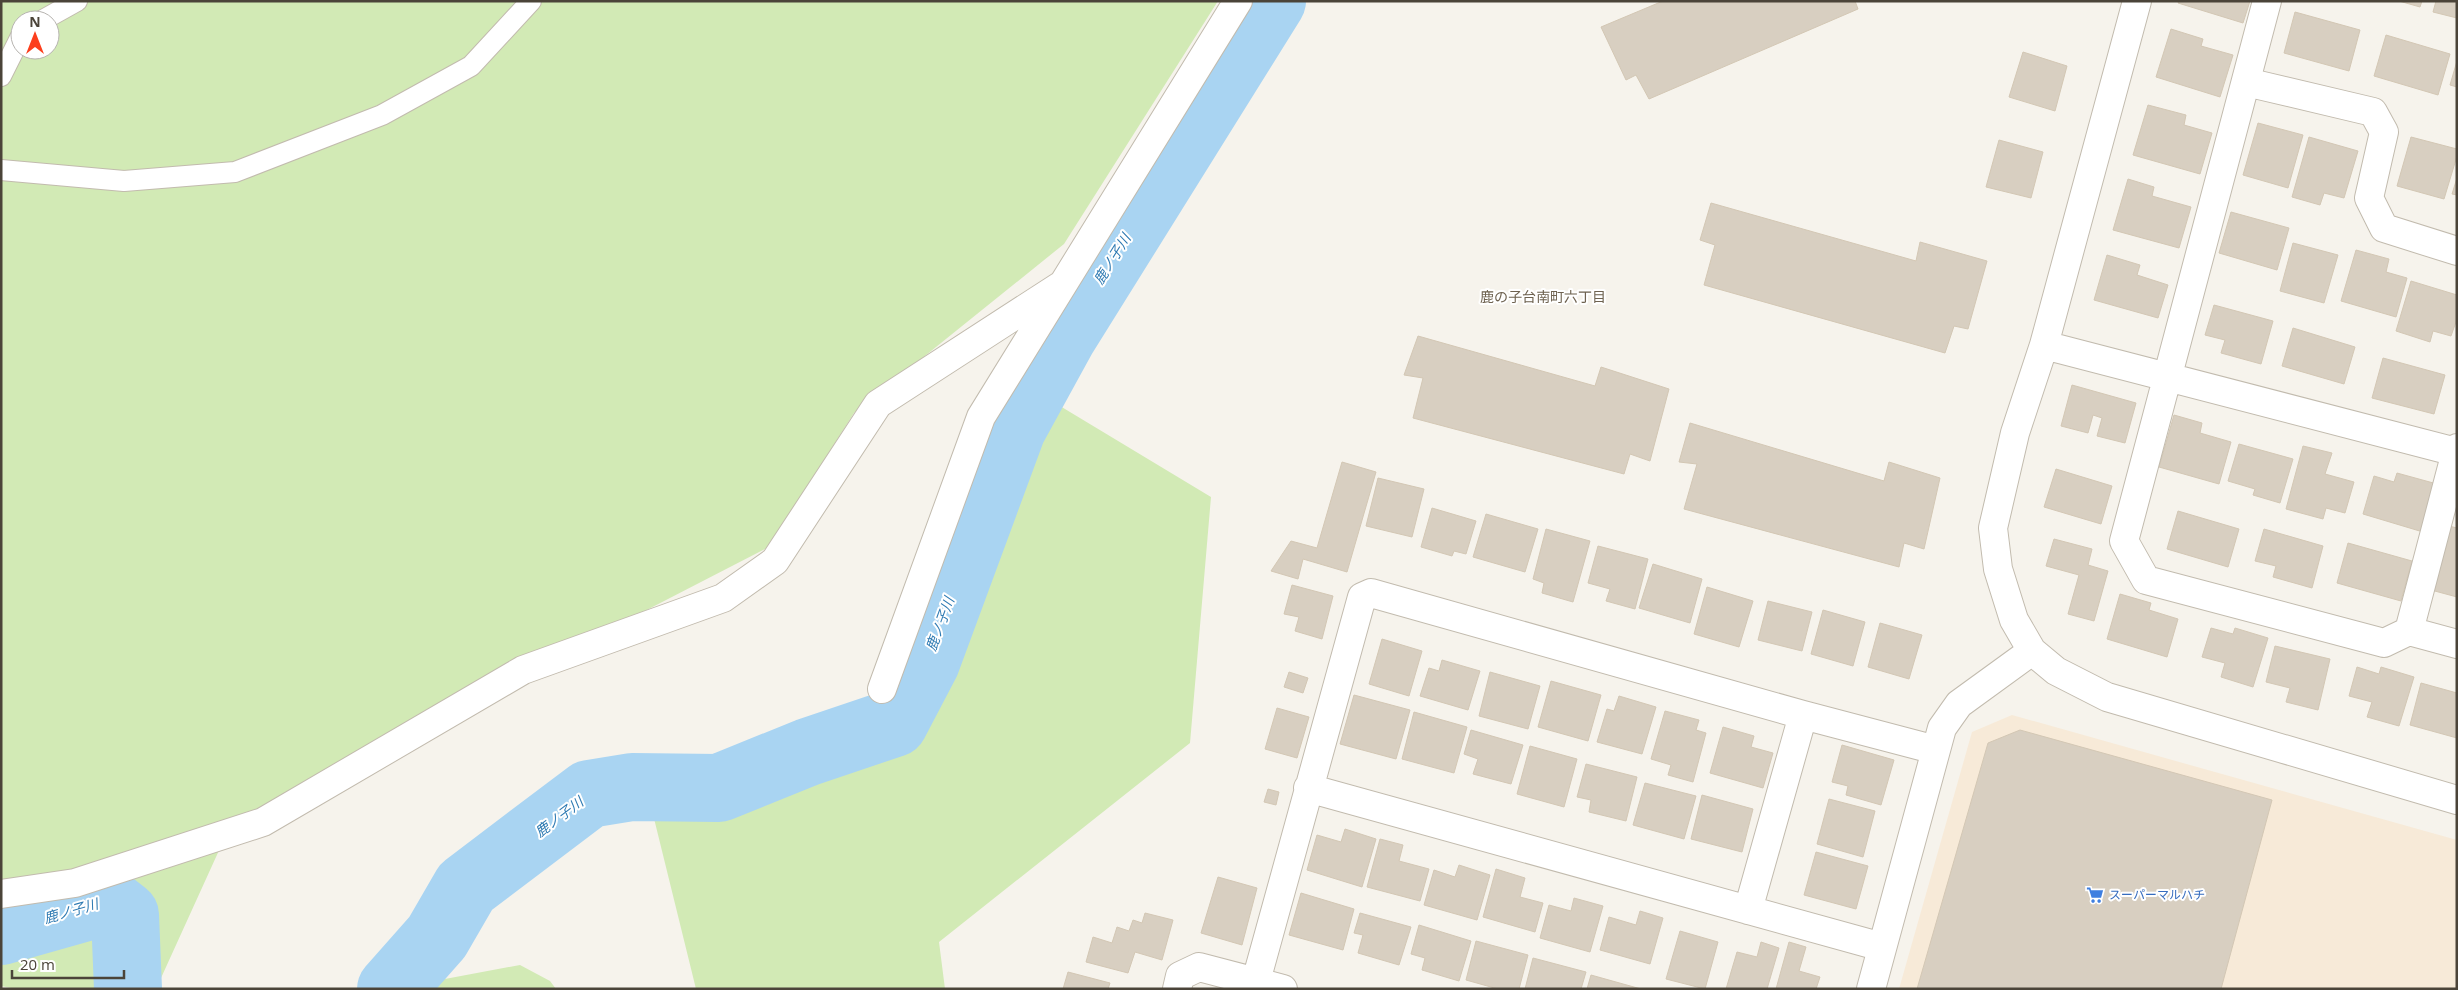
<svg xmlns="http://www.w3.org/2000/svg" width="2458" height="990" font-family="'Open Sans','Noto Sans JP',sans-serif">
  <style>
    .commercial { fill: #f7ead8 }
    .green { fill: #d2eab5; fill-rule: evenodd }
    .lines { fill: none; stroke-linecap: round; stroke-linejoin: round }
    .river { stroke: #a9d4f2; stroke-width: 68 }
    .building { fill: #d8cfc1; stroke: #d3c7b4 }
    .service-casing { stroke: #c2bbae; stroke-width: 22 }
    .minor-casing { stroke: #c2bbae; stroke-width: 30 }
    .service { stroke: #fff; stroke-width: 20 }
    .minor { stroke: #fff; stroke-width: 28 }
    .labels { text-anchor: middle; stroke-width: 4; stroke-linejoin: round; paint-order: stroke }
    .shop-label { font-size: 12px; fill: #366cbe; stroke: #fff; text-anchor: start }
    .water-label { font-size: 14px; font-style: italic; fill: #2e7ab2; stroke: #fff }
    .neighbourhood-label { font-size: 14px; fill: #6e6250; stroke: #fff }
  </style>
  <rect width="100%" height="100%" fill="#f6f3ec"/>
  <path class="commercial" d="M2012,715L2457,840V989H1899L1972,732Z"/>
  <path class="green" d="M1,1H1218L1064,244L854,413L769,547L231,824L156,989H16L1,986ZM20,20H50V50H20Z
    M1060,406L1211,497L1190,743L939,942L945,989H696L647,790L914,703Z
    M520,965L550,981L556,989H419L429,982Z"/>
  <g class="lines">
    <path class="river" d="M1,931L107,901L125,915L128,989
      M391,989L437,937L466,887L589,794L632,787L719,788L808,752L894,723L926,662L1012,429L1063,336L1272,1"/>
  </g>
  <path class="building" d="M1663,1H1855L1858,9L1649,99L1636,75L1626,80L1601,27Z
    M2179,1H2250L2243,23L2178,3Z
    M2399,1H2422L2420,7Z
    M2436,1H2457V18L2433,12Z
    M2295,12L2360,30L2349,71L2284,53Z
    M2171,29L2203,39L2201,46L2233,55L2220,97L2156,77Z
    M2386,35L2450,54L2438,95L2374,76Z
    M2023,52L2067,66L2055,111L2009,97Z
    M2457,61V87L2450,85Z
    M2148,105L2186,115L2184,125L2212,133L2200,174L2133,155Z
    M2258,123L2303,135L2288,188L2243,175Z
    M2309,137L2358,151L2344,198L2324,193L2320,205L2292,197Z
    M2411,137L2457,149V156L2444,199L2397,186Z
    M1999,140L2043,152L2031,198L1986,187Z
    M2457,178V195L2452,194Z
    M2128,179L2154,187L2152,196L2191,207L2179,248L2113,230Z
    M1711,203L1916,261L1920,242L1987,261L1968,329L1954,326L1945,353L1704,285L1715,245L1700,240Z
    M2231,212L2289,228L2277,270L2219,253Z
    M2293,243L2338,255L2324,303L2280,291Z
    M2356,250L2389,259L2386,272L2407,278L2396,317L2341,301Z
    M2107,255L2140,265L2137,275L2168,285L2158,318L2094,300Z
    M2411,281L2457,295V319L2451,336L2433,331L2430,342L2396,331Z
    M2214,305L2273,321L2261,364L2221,353L2225,340L2205,335Z
    M2293,328L2355,347L2344,384L2282,366Z
    M1418,336L1595,386L1601,367L1669,389L1650,461L1630,454L1624,474L1413,418L1423,378L1404,375Z
    M2383,358L2445,375L2434,414L2372,398Z
    M2072,385L2136,403L2125,443L2097,436L2102,418L2093,415L2088,433L2061,426Z
    M2174,415L2202,423L2200,433L2231,442L2219,484L2159,467Z
    M1690,423L1884,481L1889,462L1940,478L1924,549L1904,543L1899,567L1684,509L1697,464L1679,462Z
    M2239,444L2293,459L2280,503L2253,495L2255,489L2228,481Z
    M2303,446L2332,453L2325,474L2354,482L2345,513L2326,508L2323,519L2286,509Z
    M1342,462L1376,472L1347,572L1303,559L1298,579L1271,571L1291,541L1317,548Z
    M2056,469L2112,486L2101,524L2044,507Z
    M2397,473L2437,484L2423,532L2363,514L2374,476L2394,482Z
    M1378,478L1424,489L1412,537L1366,526Z
    M1432,508L1476,521L1466,554L1454,551L1452,556L1421,547Z
    M2178,511L2239,529L2228,567L2167,549Z
    M1486,514L1538,529L1525,572L1473,557Z
    M2449,526L2457,528V597L2431,590Z
    M1546,529L1590,541L1573,602L1542,593L1544,583L1533,579Z
    M2264,529L2323,546L2312,588L2273,577L2276,566L2255,561Z
    M2054,539L2092,549L2088,565L2108,571L2094,621L2068,614L2079,575L2046,566Z
    M2348,543L2412,561L2401,601L2337,583Z
    M1598,546L1648,559L1635,609L1606,601L1610,589L1588,583Z
    M1653,564L1702,579L1690,623L1639,608Z
    M1292,585L1333,596L1322,639L1295,631L1299,617L1284,614Z
    M1707,587L1753,601L1739,647L1694,634Z
    M2120,594L2151,603L2149,610L2178,619L2167,657L2107,639Z
    M1768,601L1812,612L1802,651L1758,640Z
    M1823,610L1865,622L1853,666L1811,654Z
    M1880,623L1922,635L1909,679L1868,667Z
    M2211,628L2233,634L2235,628L2268,638L2253,687L2221,677L2225,663L2202,657Z
    M1382,639L1422,651L1409,696L1369,684Z
    M2275,646L2330,659L2318,710L2286,702L2290,688L2266,682Z
    M1442,660L1480,671L1468,710L1420,696L1429,668L1439,671Z
    M2357,667L2379,674L2381,667L2414,677L2399,726L2367,717L2372,702L2349,696Z
    M1289,672L1308,678L1303,693L1284,687Z
    M1490,672L1540,686L1528,729L1479,716Z
    M1551,681L1601,695L1588,741L1538,727Z
    M2421,683L2457,693V738L2410,725Z
    M1354,695L1410,710L1396,759L1340,744Z
    M1619,696L1656,707L1642,754L1597,742L1607,709L1614,711Z
    M1277,708L1309,717L1297,758L1265,749Z
    M1665,711L1699,720L1696,730L1706,733L1693,782L1668,775L1671,765L1651,759Z
    M1414,712L1467,727L1454,773L1402,759Z
    M1723,727L1754,736L1751,747L1773,753L1763,788L1710,773Z
    M1471,730L1523,745L1511,784L1473,774L1478,759L1464,754Z
    M2020,730L2272,800L2221,989H1917L1988,743Z
    M1842,745L1894,760L1881,805L1846,795L1848,786L1832,782Z
    M1530,746L1577,759L1564,807L1517,794Z
    M1586,764L1637,777L1626,821L1589,812L1591,800L1577,797Z
    M1645,783L1696,796L1684,839L1633,825Z
    M1268,789L1279,792L1276,805L1264,802Z
    M1702,795L1753,809L1742,852L1691,839Z
    M1829,799L1875,811L1863,857L1817,844Z
    M1345,829L1376,839L1362,887L1307,870L1317,835L1341,842Z
    M1380,839L1403,845L1399,861L1429,869L1420,901L1367,887Z
    M1816,852L1868,866L1856,909L1804,895Z
    M1459,865L1490,875L1477,920L1424,905L1434,870L1455,877Z
    M1496,869L1525,878L1520,897L1543,903L1535,932L1483,917Z
    M1218,877L1257,888L1242,945L1201,933Z
    M1301,893L1354,909L1343,950L1289,935Z
    M1574,898L1603,906L1590,952L1540,938L1549,905L1571,911Z
    M1640,911L1663,918L1650,964L1600,950L1609,917L1636,925Z
    M1145,913L1173,920L1162,960L1135,952L1128,973L1086,962L1093,937L1112,943L1117,927L1129,931L1133,920L1142,923Z
    M1360,913L1411,927L1399,965L1358,953L1363,935L1354,933Z
    M1419,925L1471,941L1459,981L1422,970L1425,958L1411,954Z
    M1680,931L1718,942L1705,989L1666,979Z
    M1476,941L1528,955L1519,989H1498L1466,980Z
    M1761,942L1779,948L1767,989H1726L1737,952L1757,957Z
    M1789,942L1806,947L1799,971L1820,977L1816,989H1776Z
    M1533,958L1586,972L1581,989H1525Z
    M1068,972L1110,983L1108,989H1063Z
    M1591,975L1641,989H1587Z"/>
  <g class="lines">
    <g class="service-casing">
      <path id="service" d="M43,20L77,1
        M1,76L20,38
        M1,170L124,181L235,172L382,115L471,66L531,1"/>
    </g>
    <g class="minor-casing">
      <path id="minor" d="M2137,1L2044,345L2015,433L1993,528L1998,569L2014,620L2032,651L2056,671L2107,697L2457,800
        M2267,1L2124,541L2146,580L2384,643L2409,631L2457,644
        M2246,82L2373,112L2384,132L2369,198L2384,228L2457,251
        M2044,345L2456,452
        M2409,631L2457,448
        M882,689L981,417L1238,1
        M1308,788L1882,947
        M1,894L75,883L263,822L523,670L723,598L775,561L878,404L1060,286
        M1748,910L1803,715
        M1256,981L1362,597L1371,593L1803,715L1936,750
        M1177,989L1180,976L1199,967L1283,989
        M1871,989L1942,728L1959,704L2032,651"/>
    </g>
    <use href="#service" class="service"/>
    <use href="#minor" class="minor"/>
  </g>
  <defs>
    <g id="supermarket-bare" transform="scale(1.35)"><path d="M-6-5.5h2.5l.6 2H6L4.5 2H-2.5L-4.4-4H-6ZM-1.5 3.2a1.3 1.3 0 1 0 .1 0ZM3 3.2a1.3 1.3 0 1 0 .1 0Z" fill="#3f7fe0" stroke="#fff" stroke-width="2.5" paint-order="stroke"/></g>
  </defs>
  <g fill-rule="evenodd">
    <use href="#supermarket-bare" x="2095" y="895"/>
  </g>
  <g class="labels">
    <g class="shop-label">
      <text x="2109" y="899">スーパーマルハチ</text>
    </g>
    <g class="water-label">
      <text transform="translate(1112 259) rotate(-58)" y="5">鹿ノ子川</text>
      <text transform="translate(940 624) rotate(-70)" y="5">鹿ノ子川</text>
      <text transform="translate(559 817) rotate(-37)" y="5">鹿ノ子川</text>
      <text transform="translate(71 911) rotate(-16)" y="5">鹿ノ子川</text>
    </g>
    <g class="neighbourhood-label">
      <text x="1543" y="302">鹿の子台南町六丁目</text>
    </g>
  </g>
  <rect width="2458" height="990" fill="none" stroke="#4b4439" stroke-width="5"/>
  <g transform="translate(35 35)"><circle r="24" fill="#ffffff" stroke="#b7b4b0"/>
  <path d="M0-4L9 19L0 12L-9 19Z" fill="#fc3f1d"/>
  <text y="-8" font-size="14" font-weight="bold" text-anchor="middle" fill="#4b4439">N</text>
  </g>
  <path d="M12 970v8h112v-8" fill="none" stroke="#4b4439" stroke-width="2.5"/>
  <text x="20" y="970" font-size="15" fill="#4b4439" stroke="#ffffff" stroke-width="4" paint-order="stroke">20 m</text>
</svg>
